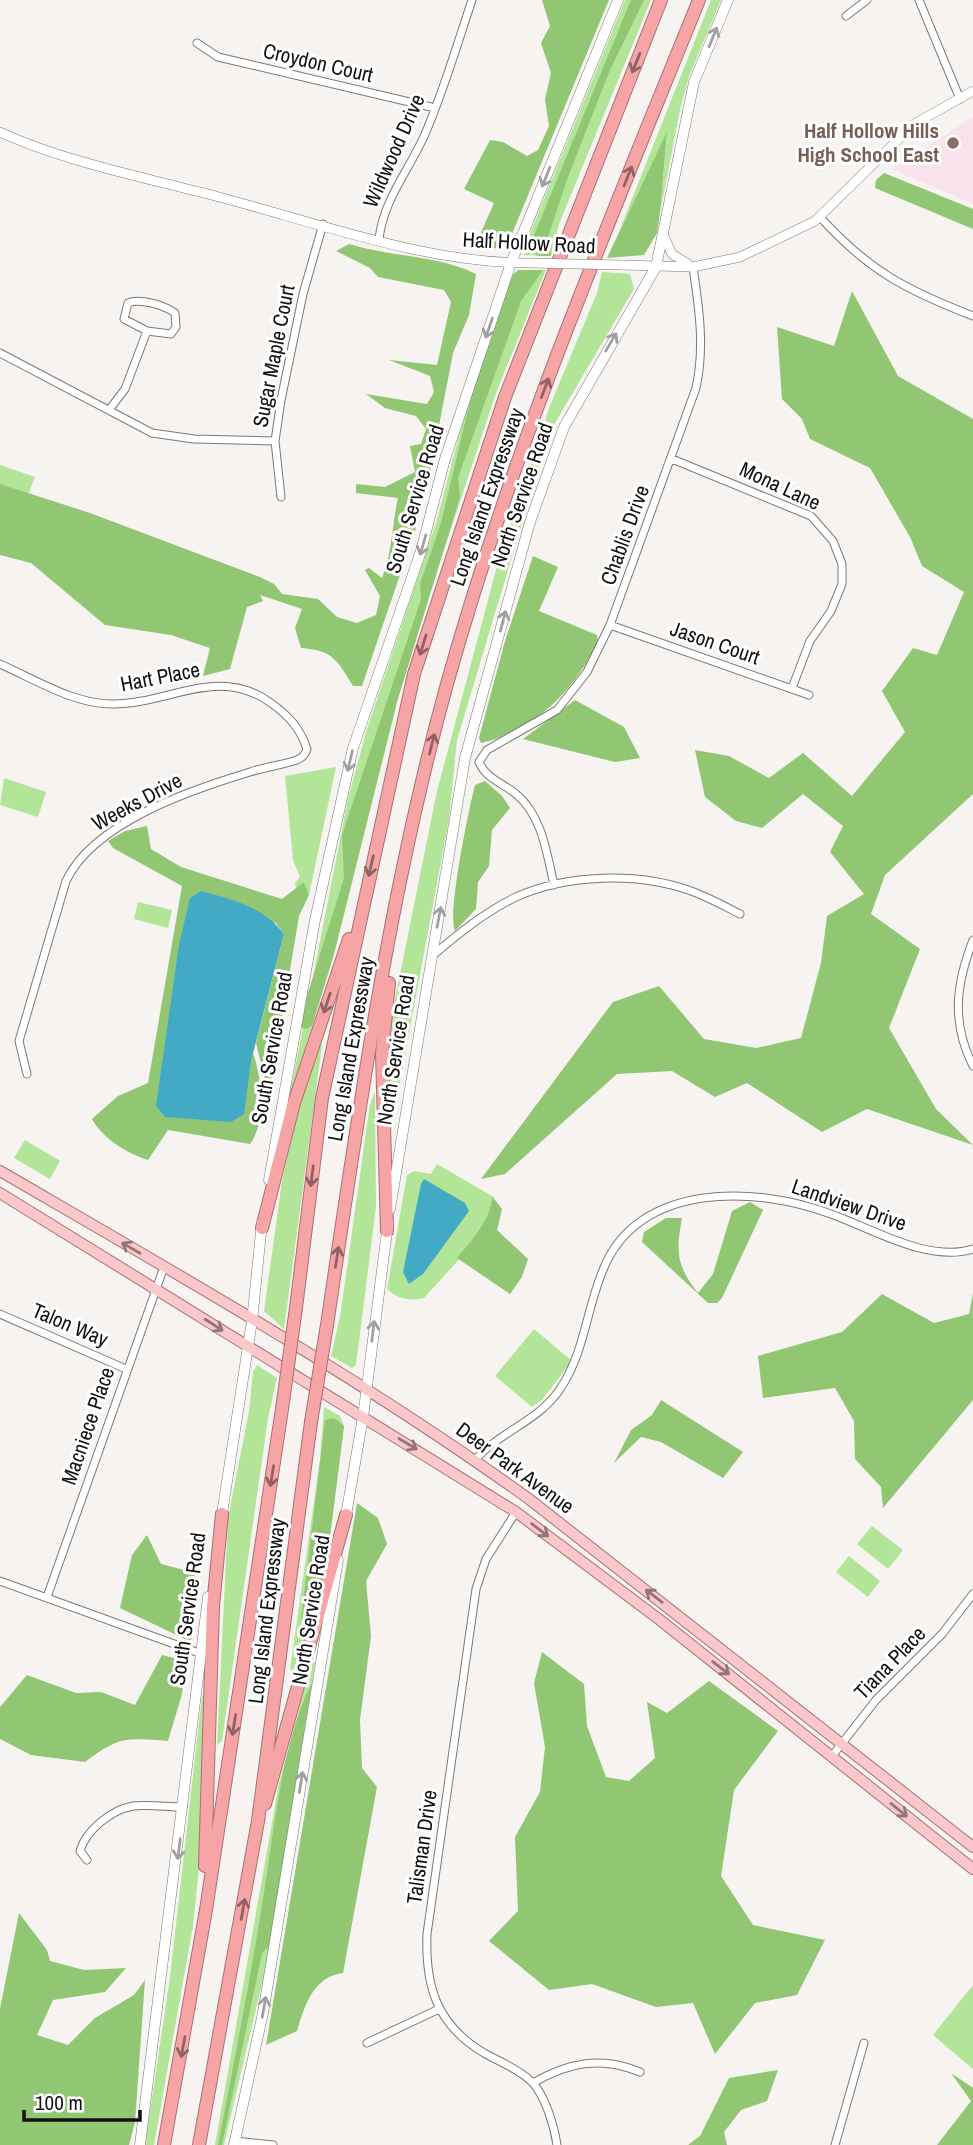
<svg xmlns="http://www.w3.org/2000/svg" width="973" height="2145" font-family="'Archivo Narrow',sans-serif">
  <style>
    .education { fill: #fae2ec }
    .green { fill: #b3e598 }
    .forest { fill: #91c673 }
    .water { fill: #42aac4 }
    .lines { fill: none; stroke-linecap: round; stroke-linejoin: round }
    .minor-casing { stroke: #7b7977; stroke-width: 9 }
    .tertiary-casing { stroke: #7b7977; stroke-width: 10 }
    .secondary-casing { stroke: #7b7977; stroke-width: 11 }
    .primary-casing { stroke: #a77172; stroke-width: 12 }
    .motorway-casing { stroke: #a77172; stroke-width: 14 }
    .minor { stroke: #fff; stroke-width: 7 }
    .tertiary { stroke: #fff; stroke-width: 9 }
    .secondary { stroke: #fff; stroke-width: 10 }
    .primary { stroke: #fac8ca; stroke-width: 10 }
    .motorway { stroke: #f7a4a6; stroke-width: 12 }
    .tertiary-bridge-casing { stroke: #7b7977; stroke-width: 10; stroke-linecap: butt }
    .motorway-bridge-casing { stroke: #a77172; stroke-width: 14; stroke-linecap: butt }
    .tertiary-bridge { stroke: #fff; stroke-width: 9 }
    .motorway-bridge { stroke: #f7a4a6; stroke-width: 12 }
    .oneway { stroke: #a1a0a0 }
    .oneway2 { stroke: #906263 }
    .oneway3 { stroke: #927677 }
    .education-dot { fill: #8d6e63; stroke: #fff; stroke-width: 2.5 }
    .labels { text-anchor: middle; stroke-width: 6; stroke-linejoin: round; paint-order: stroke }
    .street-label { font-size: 21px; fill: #131212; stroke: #fff }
    .education-label { font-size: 21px; font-weight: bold; fill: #785e54; stroke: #fff; text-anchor: end }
  </style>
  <rect width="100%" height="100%" fill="#f6f3f1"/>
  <path class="education" d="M973,117V204L892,169Z"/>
  <path class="green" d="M625,0H651L559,224L551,256L524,255V248Z
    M711,0H721L690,74L681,105L660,213L667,135L618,234Z
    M518,270H546L496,393L425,607L397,702L334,954L287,1108L348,799L366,732L436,523L474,379L513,275Z
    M602,272L630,274L634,289L549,433L457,740L449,819L387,1152L388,1034L437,791L496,570L549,408L597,293Z
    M0,465L35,477L28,495L0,485Z
    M336,767L309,895L304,882L296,889L295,883L300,877L293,860L285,776Z
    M4,778L46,792L38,817L0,805Z
    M138,902L172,910L168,928L134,919Z
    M318,1044L322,1045L321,1053L284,1329L264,1311L282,1181L303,1091Z
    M375,1092L376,1207L356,1365L352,1368L331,1356L340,1317L370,1104Z
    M25,1140L60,1161L50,1179L14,1158Z
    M437,1164L492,1196C490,1234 447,1271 424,1298C410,1301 397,1299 387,1289L407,1175L414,1171L431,1174Z
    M534,1329L572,1361L542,1400L532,1407L495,1376Z
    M257,1365L277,1378L268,1418L222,1741L217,1745L228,1518L249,1411L253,1372Z
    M324,1407L340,1416L344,1426L327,1560L294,1671L290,1669L320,1460Z
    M872,1526L903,1550L888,1569L857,1544Z
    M849,1556L880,1581L868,1597L836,1572Z
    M312,1662L315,1663L312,1682L272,1941L224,2145H215L279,1783Z
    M206,1695L203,1830L193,1926L154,2145H145L170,1977L202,1696Z
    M973,1985V2069L933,2035Z"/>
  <path class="forest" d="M542,0H609L509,241L503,249L475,246L494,203L464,189L490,140L503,142L527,156L538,150L549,126L545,99L551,73L541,43L550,26Z
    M631,0H644L610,70L568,177L548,237L551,256H539L528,250Z
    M667,132L660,213L657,233L644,255L607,258Z
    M884,173L973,209V229L875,188L876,180Z
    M349,244C390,257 438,255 476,274L469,315L453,353L430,472L415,531L362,686H353C337,660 333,650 301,648L295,628L302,609L260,595L263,601L247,607L230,669L203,676L210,648L171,635L105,625L31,563L0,555V484L90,513L260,577L274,584L282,594L318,599L337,617L357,623L376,615L380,596L365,570L369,568L382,578C392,554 392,525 398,498L356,493V484L385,487L415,472L410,446L421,444L426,429L416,416L385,408L366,394L427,404L434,392L430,376L389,360L437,365L451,302L444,290L378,277L370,268L336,251Z
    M518,270H543L521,301L458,478L460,497L397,702L334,954L312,1026L306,1029L301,1027L307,996L344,878L342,835L421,599L420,584L441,523L475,381L513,275Z
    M852,291L898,376L973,419V794L885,875L871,914L920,949L889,1028L936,1109L973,1145L867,1109L822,1132L747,1083L715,1097L672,1071L617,1074L505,1174L481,1179L613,1002L659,986L704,1039L756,1048L801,1038L821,963L827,916L864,894L830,852L843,826L803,794L762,828L736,821L705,797L695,750L729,756L769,778L803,753L852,796L905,732L882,691L913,648L937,655L964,592L922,566L910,537L870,468L810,439L802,419L782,399L777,327L834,346Z
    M533,556L558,567L539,611L597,635L598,642C575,689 534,732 481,743L479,738L505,641Z
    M575,700L624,727L640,758L615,762L523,739Z
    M485,781L502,796L510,808L492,830L489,866L478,882L476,909L455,931C447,914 469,808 475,785Z
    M147,826L151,849L181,867L282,899L304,882L309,895L299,916L266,1114L264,1076L256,1043L284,934L275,922L251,1061L253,1053C262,1079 267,1121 250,1144L168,1130L148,1160C128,1154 102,1138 92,1119L118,1096L148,1083L182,886L113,848L108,841L125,831Z
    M492,1196L502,1209L497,1230L528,1259L522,1277L510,1294L457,1258C472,1240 491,1220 492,1196Z
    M750,1202L763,1210L722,1298L717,1303H708L642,1242L644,1232L666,1218H682C676,1252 676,1265 698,1293L713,1274L732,1211Z
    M973,1293V1400L883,1508L881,1487L855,1459L854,1421L835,1388L763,1398L758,1356L842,1332L882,1294L934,1323L969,1314Z
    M661,1400L743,1452L723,1478L661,1442L641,1437L614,1463L631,1430L652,1415Z
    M334,1418L344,1426L327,1560L313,1611L301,1620L325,1420Z
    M357,1503L378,1518L387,1544L366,1581L371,1636L360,1720L362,1768L377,1787L343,1973C313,1977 305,2005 297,2031L266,2045Z
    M147,1535L161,1564L192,1572L196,1576L191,1642L120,1608L132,1555Z
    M542,1652L584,1684L587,1726L606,1777L629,1781L655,1758L647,1702L667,1713L709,1681L778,1731L734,1790L721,1876L753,1925L825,1940L797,1995L755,2003L715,2054L693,2003L656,2007L592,1984L549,1990L489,1941L518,1911L515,1837L540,1792L545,1747L534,1683Z
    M162,1655L186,1661L182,1694L168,1741C125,1738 120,1736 85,1762L31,1755L0,1739V1707L27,1675L76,1693L101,1692L135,1705Z
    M312,1682L271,1944L262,1953L222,2145H218C234,2063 250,1981 263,1899C275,1827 280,1749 312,1682Z
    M19,1913L47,1950L50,1961L84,1970L126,1968L105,1992L53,2000L37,2035L68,2045L95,2018L134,1995L145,1980L135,2122L129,2145H0V2009Z
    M778,2070L767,2101L741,2110L724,2132L727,2145H688L700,2136L729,2078Z
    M951,2073L973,2088V2145H937L971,2101Z"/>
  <path class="water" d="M201,891C233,900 262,906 284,934L251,1061L244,1114L231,1122L165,1117L156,1106L179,945L190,898Z
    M424,1179L465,1203L469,1211L423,1274L409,1284L403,1272L421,1184Z"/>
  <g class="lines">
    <g class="minor-casing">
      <path id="minor" d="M919,0L960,99
        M846,16L867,0
        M197,43L218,57L435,108
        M820,217C869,271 906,290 973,316
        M379,239C384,196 413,166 428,127C445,86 458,42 472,0
        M0,353L152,433L194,439L275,441
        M109,410L125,389L147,331L171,334L176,327L175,313C164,305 140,298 128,303L124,319L147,331
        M672,459L811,516L833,541L842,564V584L831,611L810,641L792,688
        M281,497L275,441L281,400L303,294L323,224
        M610,625L809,695
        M0,664C34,679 74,704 111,704C168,705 218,664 271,703C289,716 300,728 307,749C305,755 303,757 297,760C282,765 265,767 250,772C191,790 94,822 66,881L19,1041L27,1074
        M554,885C547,854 542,815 516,794C503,783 486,779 479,762L487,750L557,710L587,672L610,625L696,388C705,347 699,308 693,267
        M973,940C956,984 951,1022 973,1066
        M432,956C458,934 485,912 516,897C567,874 638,872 691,891C708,897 724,906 740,914
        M0,1314L126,1369
        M475,1460C499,1432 539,1421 560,1389C585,1352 586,1310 603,1270C638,1181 757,1186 831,1214C873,1229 928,1263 973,1249
        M516,1512L486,1559L476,1589L427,1934C425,1987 437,2025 484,2053C500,2062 517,2068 531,2081C545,2095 554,2125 557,2145
        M0,1581L199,1653
        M47,1597L164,1267
        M832,1756L876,1700L942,1634L973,1594
        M87,1860L80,1851C86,1830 111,1810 133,1806C149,1804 167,1807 183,1807
        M367,2043L439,2009
        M533,2083C569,2062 602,2056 640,2072
        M235,2141L273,2145
        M835,2145L864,2043"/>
    </g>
    <g class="tertiary-casing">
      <path id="tertiary" d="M0,132C62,161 151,179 219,197C318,223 429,264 531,263
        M663,234L672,254L688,264
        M622,265L693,267L740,257L815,221L914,124L973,91"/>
    </g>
    <g class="secondary-casing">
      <path id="secondary" d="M269,1180L315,920L353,748L421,551L445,459L511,263L618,0
        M390,1209L465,758L530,522L564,427L656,267L694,82L728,0
        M221,1520L252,1321L262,1223
        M345,1521L363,1417L388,1224
        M140,2145L208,1597
        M234,2145L263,2013L338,1560"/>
    </g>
    <g class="primary-casing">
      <path id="primary" d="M0,1171C179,1275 361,1378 529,1499L973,1847
        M0,1193L516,1512L660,1620L973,1869"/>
    </g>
    <g class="motorway-casing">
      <path id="motorway" d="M262,1228L294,1103L349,939
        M387,1231L382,1053L389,983
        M296,1308L322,1098L414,674L505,397L661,0
        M327,1325C359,1110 389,893 447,684C512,450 608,225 699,0
        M265,1804L346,1515
        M205,1866L213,1606L222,1514
        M164,2145L206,1910L282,1409
        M199,2145L258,1821L311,1422"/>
    </g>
    <use href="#minor" class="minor"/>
    <use href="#tertiary" class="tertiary"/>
    <use href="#secondary" class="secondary"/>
    <use href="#primary" class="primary"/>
    <use href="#motorway" class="motorway"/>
    <g class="tertiary-bridge-casing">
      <path id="tertiary-bridge" d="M531,263L622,265"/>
    </g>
    <g class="motorway-bridge-casing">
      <path id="motorway-bridge" d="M282,1409L296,1308
        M311,1422L327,1325"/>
    </g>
    <use href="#tertiary-bridge" class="tertiary-bridge"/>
    <use href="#motorway-bridge" class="motorway-bridge"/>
  </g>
  <defs><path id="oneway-shaft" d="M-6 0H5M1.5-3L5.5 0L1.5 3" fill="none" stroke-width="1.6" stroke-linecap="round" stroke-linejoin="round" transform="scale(1.75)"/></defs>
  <g class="oneway">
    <use href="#oneway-shaft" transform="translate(713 37) rotate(-68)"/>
    <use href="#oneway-shaft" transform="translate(546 177) rotate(112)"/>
    <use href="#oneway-shaft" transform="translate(489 328) rotate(109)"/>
    <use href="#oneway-shaft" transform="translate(611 342) rotate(-60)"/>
    <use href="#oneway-shaft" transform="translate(423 545) rotate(106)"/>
    <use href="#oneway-shaft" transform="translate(503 621) rotate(-75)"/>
    <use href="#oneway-shaft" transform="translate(350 761) rotate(103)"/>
    <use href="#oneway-shaft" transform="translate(439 917) rotate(-79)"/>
    <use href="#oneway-shaft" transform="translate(373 1331) rotate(-83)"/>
    <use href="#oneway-shaft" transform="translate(301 1782) rotate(-81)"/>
    <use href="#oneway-shaft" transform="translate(179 1849) rotate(97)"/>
    <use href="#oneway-shaft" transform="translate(264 2007) rotate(-80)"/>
  </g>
  <g class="oneway2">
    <use href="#oneway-shaft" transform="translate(636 63) rotate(112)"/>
    <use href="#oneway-shaft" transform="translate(628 176) rotate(-68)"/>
    <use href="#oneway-shaft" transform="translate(545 388) rotate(-69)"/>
    <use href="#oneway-shaft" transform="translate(423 645) rotate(107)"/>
    <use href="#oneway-shaft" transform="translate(432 744) rotate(-76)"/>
    <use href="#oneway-shaft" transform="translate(371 866) rotate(103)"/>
    <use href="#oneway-shaft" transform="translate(327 1003) rotate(108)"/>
    <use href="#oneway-shaft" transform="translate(312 1176) rotate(97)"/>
    <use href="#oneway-shaft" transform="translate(337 1257) rotate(-81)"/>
    <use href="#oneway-shaft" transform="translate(272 1476) rotate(99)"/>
    <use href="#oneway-shaft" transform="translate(234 1725) rotate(99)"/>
    <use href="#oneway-shaft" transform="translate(243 1909) rotate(-80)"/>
    <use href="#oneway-shaft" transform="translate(183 2047) rotate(101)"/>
  </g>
  <g class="oneway3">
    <use href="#oneway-shaft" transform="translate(131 1248) rotate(-150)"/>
    <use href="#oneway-shaft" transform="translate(214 1325) rotate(33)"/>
    <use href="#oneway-shaft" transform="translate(408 1444) rotate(31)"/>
    <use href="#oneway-shaft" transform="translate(540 1530) rotate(37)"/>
    <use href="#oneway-shaft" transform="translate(654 1596) rotate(-142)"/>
    <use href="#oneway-shaft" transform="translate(721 1668) rotate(38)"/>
    <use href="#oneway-shaft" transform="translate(899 1810) rotate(39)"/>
  </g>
  <circle class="education-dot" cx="953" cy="143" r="7"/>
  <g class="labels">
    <g class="street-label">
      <text transform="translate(318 63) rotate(13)" y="7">Croydon Court</text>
      <text transform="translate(394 151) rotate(-66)" y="7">Wildwood Drive</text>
      <text transform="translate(529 243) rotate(3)" y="7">Half Hollow Road</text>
      <text transform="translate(274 356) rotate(-79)" y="7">Sugar Maple Court</text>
      <text transform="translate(780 486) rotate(25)" y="7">Mona Lane</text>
      <text transform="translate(522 495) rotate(-71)" y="7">North Service Road</text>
      <text transform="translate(487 497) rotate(-71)" y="7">Long Island Expressway</text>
      <text transform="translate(415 499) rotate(-73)" y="7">South Service Road</text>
      <text transform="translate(625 535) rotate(-70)" y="7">Chablis Drive</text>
      <text transform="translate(715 643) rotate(19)" y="7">Jason Court</text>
      <text transform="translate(160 677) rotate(-11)" y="7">Hart Place</text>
      <text transform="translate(137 802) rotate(-28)" y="7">Weeks Drive</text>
      <text transform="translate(272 1048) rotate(-80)" y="7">South Service Road</text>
      <text transform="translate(351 1049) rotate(-80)" y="7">Long Island Expressway</text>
      <text transform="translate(396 1050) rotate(-81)" y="7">North Service Road</text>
      <text transform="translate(849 1205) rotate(19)" y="7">Landview Drive</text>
      <text transform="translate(70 1325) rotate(23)" y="7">Talon Way</text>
      <text transform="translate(88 1426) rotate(-71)" y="7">Macniece Place</text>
      <text transform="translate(515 1468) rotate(36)" y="7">Deer Park Avenue</text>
      <text transform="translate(188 1609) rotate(-82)" y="7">South Service Road</text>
      <text transform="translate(311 1610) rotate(-81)" y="7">North Service Road</text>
      <text transform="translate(267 1611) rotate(-83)" y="7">Long Island Expressway</text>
      <text transform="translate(890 1663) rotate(-46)" y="7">Tiana Place</text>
      <text transform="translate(422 1847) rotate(-82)" y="7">Talisman Drive</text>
    </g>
    <g class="education-label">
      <text x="939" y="138">Half Hollow Hills<tspan x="939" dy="24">High School East</tspan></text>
    </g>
  </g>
  <path d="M24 2110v10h116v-10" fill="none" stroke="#131212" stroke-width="3.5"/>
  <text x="35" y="2110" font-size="21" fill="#131212" stroke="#ffffff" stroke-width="5" paint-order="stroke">100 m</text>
</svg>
